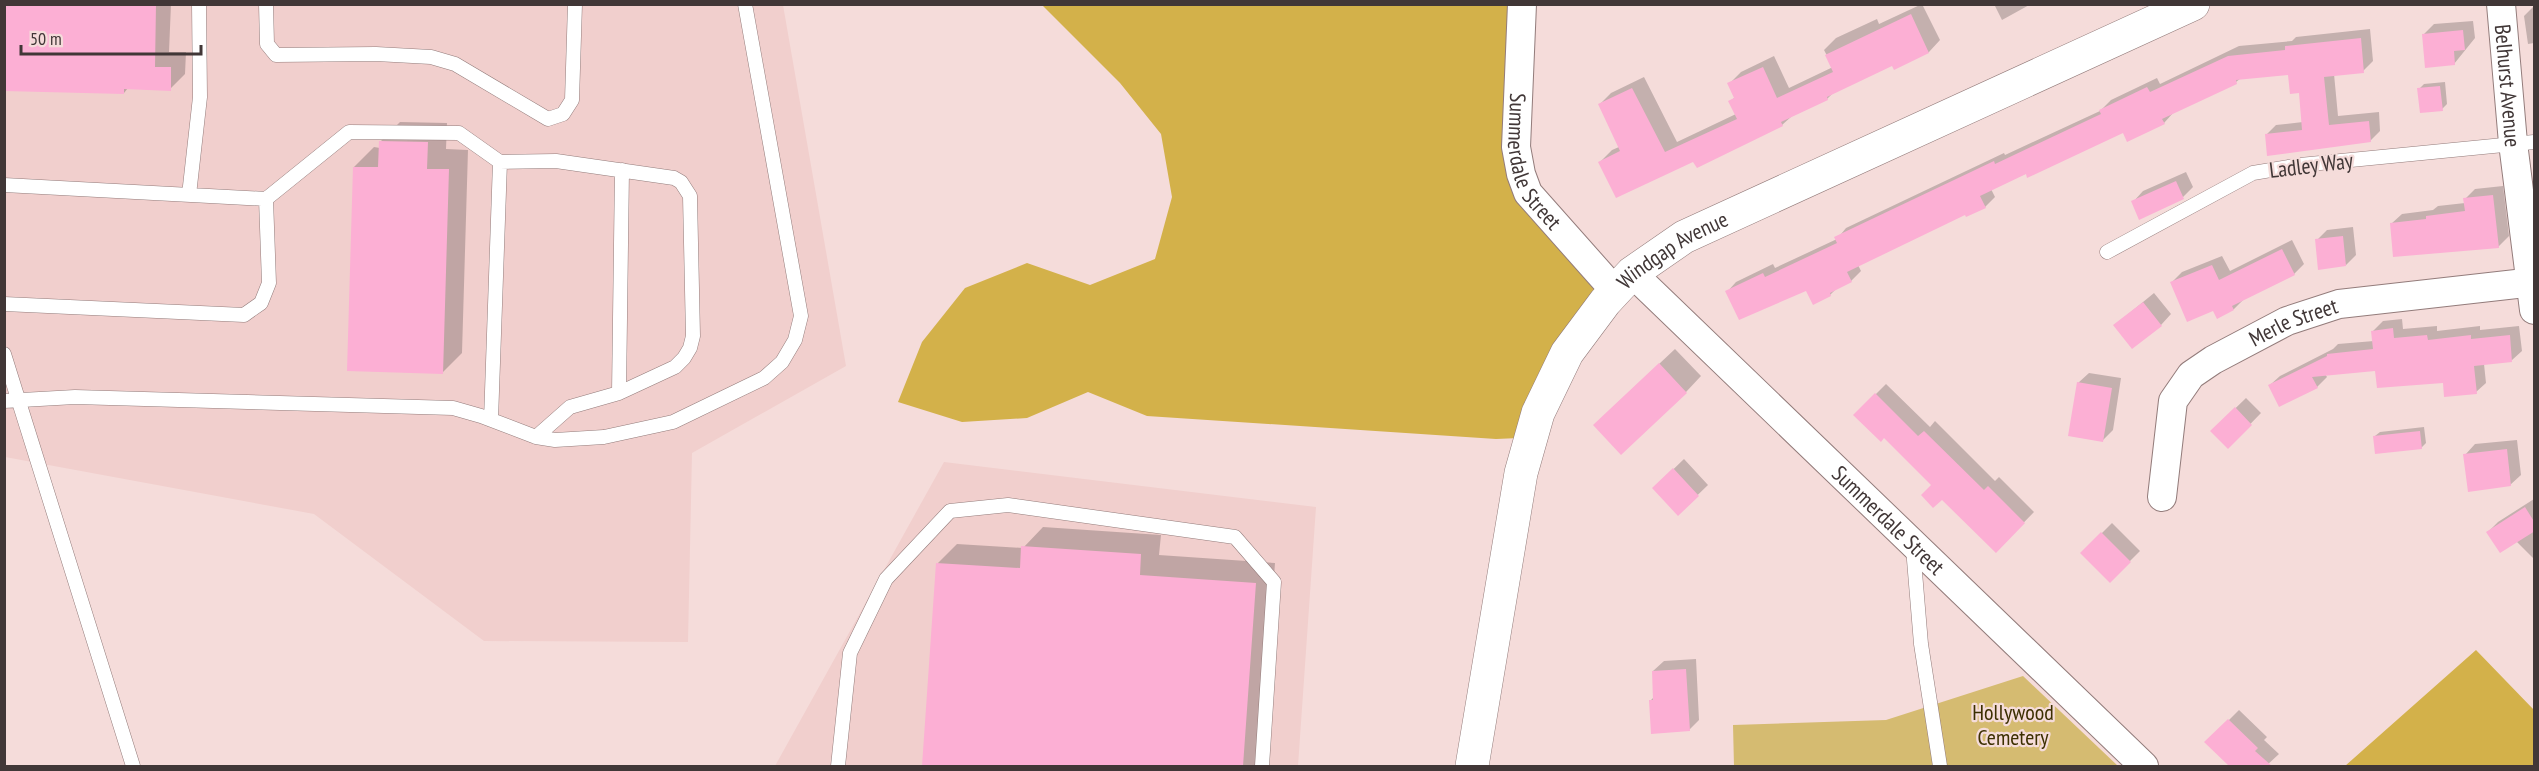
<svg xmlns="http://www.w3.org/2000/svg" width="2539" height="771" font-family="'PT Sans Narrow',sans-serif">
  <style>
    .built { fill: #f1cfcd }
    .green { fill: #d5bb71 }
    .forest { fill: #d3b14a }
    .shadow { fill: #0003 }
    .building { fill: #fcafd4 }
    .lines { fill: none; stroke-linecap: round; stroke-linejoin: round }
    .lane-casing { stroke: #937c7b; stroke-width: 15 }
    .street-casing { stroke: #937c7b; stroke-width: 30 }
    .primary-casing { stroke: #937c7b; stroke-width: 34 }
    .lane { stroke: #fff; stroke-width: 14 }
    .street { stroke: #fff; stroke-width: 28 }
    .primary { stroke: #fff; stroke-width: 33 }
    .labels { text-anchor: middle; stroke-width: 4.5; stroke-linejoin: round; paint-order: stroke }
    .street-label { font-size: 22px; fill: #413737; stroke: #f5dcda }
    .park-label { font-size: 22px; fill: #3c2f01; stroke: #f5dcda }
  </style>
  <rect width="100%" height="100%" fill="#f5dcda"/>
  <path class="built" d="M4,5H783L846,366L692,453L688,642L484,641L314,514L5,457Z
    M944,462L1316,507L1298,766H775Z"/>
  <path class="green" d="M2023,676L2118,766H1734L1733,725L1886,720Z"/>
  <path class="forest" d="M1042,5H1515L1508,143L1604,291L1519,438L1496,439L1147,416L1088,392L1027,418L962,422L898,402L922,342L965,288L1027,263L1090,285L1155,259L1172,197L1161,134L1120,83Z
    M2476,650L2534,710V766H2345Z"/>
  <path class="shadow" d="M4,4H171L169,52H186L185,74L170,89L128,88L124,93Z
    M1922,4L1940,40L1929,52L1895,68L1893,64L1834,92L1827,99L1792,116L1782,125L1694,160L1600,162L1612,150L1619,147L1600,104L1611,93L1644,77L1677,142L1736,114L1730,102L1735,97L1729,84L1741,72L1774,56L1789,88L1833,67L1824,50L1836,38L1877,19L1879,24Z
    M1994,4H2031L2002,20Z
    M2534,6V43L2528,44L2524,16Z
    M2473,21L2475,38L2454,64L2423,35L2434,24Z
    M2370,29L2373,61L2363,71L2334,74L2338,116L2379,112L2380,131L2370,141L2267,134L2276,125L2303,122L2300,92L2289,73L2241,78L2236,82L2173,113L2164,123L2123,131L1991,189L1995,197L1985,207L1966,213L1858,265L1861,271L1851,281L1838,287L1830,295L1807,289L1727,292L1736,282L1773,264L1775,268L1837,239L1846,228L2004,153L2005,155L2100,111L2111,100L2157,78L2160,84L2239,46L2292,41L2296,37Z
    M2445,82L2447,104L2442,109L2419,89L2424,84Z
    M400,122L447,123L446,149L468,150L462,353L442,373L354,167L374,147L380,148V142Z
    M2186,172L2193,187L2183,197L2133,202L2143,191Z
    M2503,186L2509,236L2498,247L2391,224L2402,214L2433,210L2438,206L2465,203V199L2475,189Z
    M2353,227L2356,255L2346,265L2317,240L2327,230Z
    M2292,240L2304,264L2294,274L2244,299L2234,309L2217,317L2214,310L2172,282L2182,272L2222,256L2230,271Z
    M2154,293L2171,314L2161,325H2115Z
    M2402,319L2403,329L2437,326V331L2480,326V330L2519,326L2522,351L2512,360L2484,364L2486,383L2476,392L2444,381L2377,369L2325,374L2327,377L2317,387L2270,385L2280,376L2333,349L2338,344L2374,341L2373,331L2383,321Z
    M1675,349L1701,376L1686,392L1610,410Z
    M2089,373L2121,378L2113,430L2103,440L2078,383Z
    M1886,384L1930,427L1935,421L1995,481L1999,477L2034,512L1996,551L1884,436L1855,415Z
    M2246,398L2261,413L2228,447L2212,431Z
    M2424,427L2426,443L2421,448L2375,436L2380,432Z
    M2517,440L2521,475L2510,485L2465,455L2475,444Z
    M1684,459L1708,485L1678,514L1654,488Z
    M2534,499V559L2516,541L2488,532L2498,522Z
    M2112,523L2140,551L2110,581L2082,553Z
    M1043,527L1161,535L1159,555L1275,563L1261,766H924L938,563L957,544L1023,548Z
    M1696,659L1699,720L1689,730L1650,701L1655,696L1653,671L1664,661Z
    M2239,710L2267,737L2264,740L2279,754L2266,766H2232L2207,742Z"/>
  <path class="building" d="M4,4H156L155,67H171V91L124,89V94L4,91Z
    M1911,14L1929,53L1894,70L1892,66L1827,97L1828,100L1781,122L1783,126L1697,168L1693,162L1616,198L1598,162L1620,151L1598,104L1632,88L1665,152L1737,119L1728,101L1734,98L1727,83L1763,67L1777,98L1833,72L1825,55Z
    M2463,30L2465,50L2454,51L2455,65L2425,68L2422,34Z
    M2361,38L2364,73L2324,77L2329,125L2369,121L2371,142L2267,156L2265,134L2302,130L2299,93L2290,94L2288,75L2236,80L2237,84L2162,119L2165,124L2127,142L2123,133L2027,178L2026,174L1980,196L1986,208L1966,217L1965,215L1847,272L1852,282L1830,293L1831,296L1813,305L1806,291L1739,320L1725,291L1763,273L1765,277L1837,243L1834,237L1994,161L1995,164L2101,114L2099,110L2147,87L2150,92L2228,56L2285,50V46Z
    M2440,86L2443,111L2420,113L2417,88Z
    M379,141L428,142L427,169H449L443,374L347,371L353,167H378Z
    M2176,181L2184,199L2139,220L2131,201Z
    M2493,195L2499,248L2393,257L2390,223L2426,219V216L2465,211L2463,198Z
    M2343,236L2346,266L2318,270L2315,239Z
    M2282,249L2295,275L2232,306L2234,310L2217,319L2213,311L2187,322L2170,282L2212,265L2219,280Z
    M2143,302L2162,326L2132,349L2113,325Z
    M2393,328L2394,338L2427,335L2428,340L2471,335V339L2510,335L2512,362L2474,366L2477,394L2444,397L2443,383L2377,388L2375,371L2312,377L2318,388L2279,407L2268,385L2327,356V354L2373,349L2371,331Z
    M1659,363L1687,393L1621,455L1593,425Z
    M2077,382L2112,388L2103,442L2068,436Z
    M1875,393L1918,436L1924,431L1984,490L1988,486L2025,523L1996,553L1942,500L1933,508L1921,495L1931,485L1884,438L1881,442L1853,415Z
    M2235,407L2252,425L2228,449L2210,431Z
    M2420,431L2422,449L2375,454L2373,436Z
    M2507,449L2511,486L2468,492L2463,454Z
    M1673,468L1699,496L1678,516L1652,488Z
    M2525,507L2535,523V531L2500,553L2486,532Z
    M2101,532L2131,562L2110,583L2080,553Z
    M1021,546L1141,554L1140,575L1256,583L1243,766H922L936,563L1020,568Z
    M1686,669L1690,731L1651,734L1649,700H1653L1652,671Z
    M2228,719L2258,748L2255,751L2272,766H2229L2204,742Z"/>
  <g class="lines">
    <g class="lane-casing">
      <path id="lane" d="M266,4L267,44L276,55L376,54L431,57L455,64L548,119L563,114L572,100L575,4
        M500,162L556,161L674,178L681,182L690,196L693,336L690,348L684,358L675,367L619,393L570,407L536,437
        M4,185L266,199L349,132L459,133L500,162L491,420
        M189,195L200,97L199,4
        M2107,252L2253,173L2300,165L2534,142
        M4,304L244,315L261,303L269,283L266,199
        M4,354L133,766
        M619,393L622,170
        M4,401L75,397L453,408L481,416L536,437L555,440L604,437L673,422L764,378L782,362L795,340L801,316L745,4
        M1913,548L1921,644L1940,766
        M838,766L850,653L886,579L950,511L1008,505L1235,537L1274,582L1262,766"/>
    </g>
    <g class="street-casing">
      <g id="street">
        <path id="s1" d="M1522,4L1516,147L1521,174L1528,193L1615,291"/>
        <path id="s2" d="M2501,4L2513,143L2534,310"/>
        <path id="s3" d="M1632,273L2144,766"/>
        <path id="s4" d="M2162,497L2173,401L2191,375L2213,360L2287,321L2339,304L2534,282"/>
      </g>
    </g>
    <g class="primary-casing">
      <g id="primary">
        <path id="s5" d="M1472,766L1521,473L1538,413L1567,353L1605,302L1632,273L1684,237L2193,4"/>
      </g>
    </g>
    <use href="#lane" class="lane"/>
    <use href="#street" class="street"/>
    <use href="#primary" class="primary"/>
  </g>
  <g class="labels">
    <g class="street-label">
      <text dy="8" stroke="none"><textPath href="#s2" startOffset="82">Belhurst Avenue</textPath></text>
      <text dy="8" stroke="none"><textPath href="#s1" startOffset="162">Summerdale Street</textPath></text>
      <text transform="translate(2311 165) rotate(-7)" y="8">Ladley Way</text>
      <text dy="8" stroke="none"><textPath href="#s5" startOffset="576">Windgap Avenue</textPath></text>
      <text dy="8" stroke="none"><textPath href="#s4" startOffset="244">Merle Street</textPath></text>
      <text dy="8" stroke="none"><textPath href="#s3" startOffset="356">Summerdale Street</textPath></text>
    </g>
    <g class="park-label">
      <text x="2013" y="720">Hollywood<tspan x="2013" dy="25">Cemetery</tspan></text>
    </g>
  </g>
  <rect width="2539" height="771" fill="none" stroke="#413737" stroke-width="12"/>
  <path d="M21 45v9h180v-9" fill="none" stroke="#413737" stroke-width="3"/>
  <text x="30" y="45" font-size="18" fill="#413737" stroke="#f5dcda" stroke-width="4.5" paint-order="stroke">50 m</text>
</svg>
